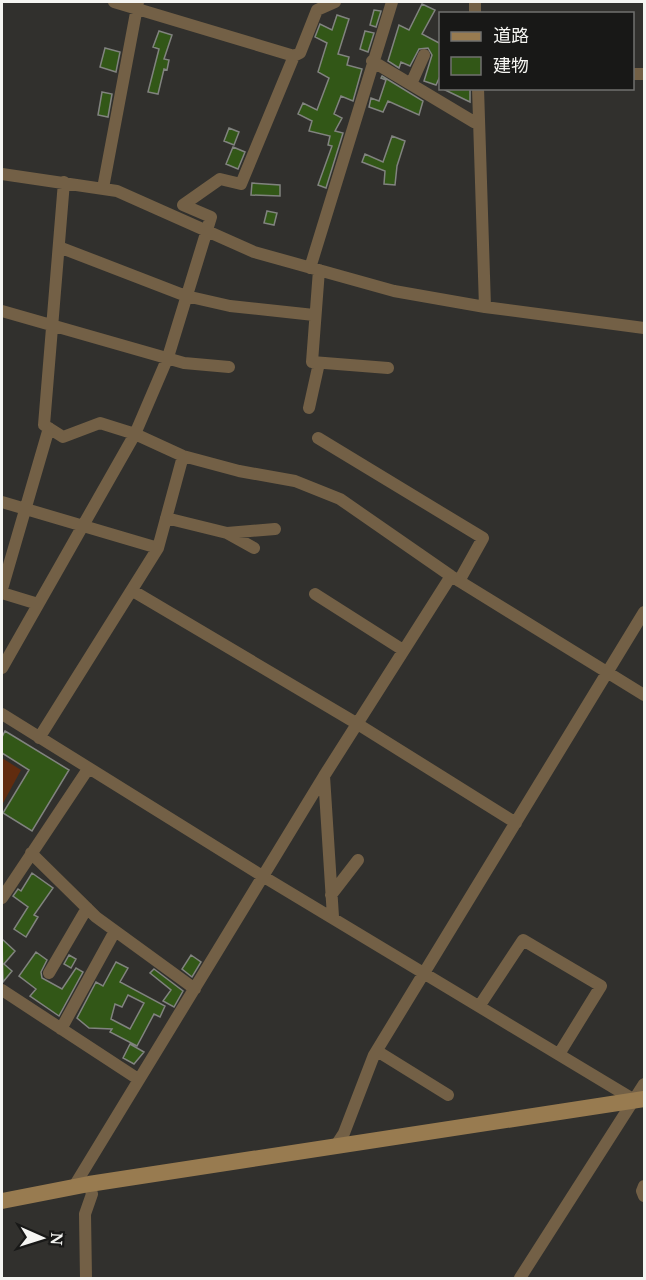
<svg xmlns="http://www.w3.org/2000/svg" width="646" height="1280" font-family="'Noto Serif','Noto Sans JP',serif">
  <style>
    .green { fill: #612c0f }
    .building { fill: #325717; stroke: #81837f; stroke-width: 1.5; fill-rule: evenodd }
    .lines { fill: none; stroke-linecap: round; stroke-linejoin: round }
    .street { stroke: #736046; stroke-width: 12 }
    .secondary { stroke: #987b50; stroke-width: 16 }
  </style>
  <rect width="100%" height="100%" fill="#31302d"/>
  <path class="green" d="M2,758L21,770L2,805Z"/>
  <path class="building" d="M422,4L435,10L422,34L441,44V74L436,85L424,81L432,55L428,48L419,49L410,66L401,62L399,68L388,61L399,25L409,30Z
    M374,10L381,11L376,27L370,25Z
    M337,15L349,19L338,54L349,57L347,65L362,69L353,101L341,96L334,114L342,118L335,131L343,133L326,188L318,185L332,146L328,145L330,136L309,131L312,121L298,114L303,103L317,110L329,78L318,72L327,43L315,37L320,24L332,30Z
    M159,31L172,35L164,59L169,60L167,70L164,69L158,94L148,92L159,49L153,47Z
    M365,31L374,33L368,52L360,49Z
    M105,48L120,52L116,72L100,67Z
    M382,76L423,101L419,115L388,101L383,112L369,107L371,98L379,101L386,80L381,78Z
    M441,88H470V102Z
    M102,92L112,94L108,117L98,115Z
    M229,128L239,132L234,145L224,141Z
    M392,136L405,141L397,166L395,185L384,184L385,171L362,162L365,154L383,162Z
    M233,147L245,152L238,169L226,164Z
    M252,183L280,185V196L251,195Z
    M267,211L277,213L274,225L264,223Z
    M5,731L69,770L32,831L3,813L29,770L2,753V737Z
    M32,873L53,888L34,915L38,917L26,937L14,929L28,907L13,896L18,889L21,891Z
    M2,939L15,951L4,964L12,971L3,982Z
    M36,952L47,960L41,972L42,978L62,989L76,968L83,972L59,1016L30,996L36,989L19,976Z
    M69,955L76,959L71,968L64,964Z
    M191,955L201,962L192,977L182,969Z
    M116,962L128,968L120,982L165,1006L160,1017L154,1014L137,1046L110,1032L112,1029L89,1028L77,1018L96,982L103,986ZM128,995L144,1003L130,1029L111,1019L115,1004L122,1007Z
    M154,969L183,991L174,1007L163,1001L171,990L150,973Z
    M130,1044L144,1052L134,1064L123,1058Z"/>
  <g class="lines">
    <path class="street" d="M114,2L294,56L300,53L317,10L335,2
      M475,2V14
      M372,61L474,122H479
      M632,74H644
      M411,84L424,55
      M478,88L485,307
      M2,174L117,191L254,252L394,291L485,307L644,328
      M64,182L44,425L63,437L100,423L135,434L183,456L239,471L295,481L340,499L451,576L644,695
      M103,188L138,2
      M59,247L186,296L230,306L314,315
      M310,268L392,2
      M319,270L312,362L388,368
      M2,311L184,363L229,367
      M309,408L319,363
      M318,438L483,538L459,581
      M2,502L158,548L39,738
      M166,518L227,533L275,529
      M227,533L254,548
      M158,548L183,456
      M2,589L49,428
      M133,591L356,723L516,823
      M2,593L38,604
      M315,594L403,650
      M2,668L135,434L168,357L211,217L183,205L220,179L241,184L294,56
      M2,714L264,877L636,1101
      M31,853L96,917L195,989
      M331,895L358,860
      M2,898L88,769
      M333,917L324,776L451,576
      M49,973L87,908
      M2,990L138,1079
      M480,1005L523,940L601,986L559,1054
      M61,1029L115,931
      M377,1051L448,1095
      M335,1147L344,1133L374,1055L644,612
      M644,1186L642,1191L644,1196
      M73,1188L324,776
      M86,1278L85,1214L92,1194L89,1184
      M520,1278L644,1084"/>
    <path class="secondary" d="M2,1201L89,1184L644,1099"/>
  </g>
  <rect width="646" height="1280" fill="none" stroke="#f5f5f2" stroke-width="6"/>
  <rect x="439" y="12" width="195" height="78" fill="#181817" stroke="#70706f" stroke-width="1.5"/>
  <rect x="451" y="32" width="30" height="9" fill="#987b50" stroke="#70706f" stroke-width="1.5"/>
  <text x="493" y="42" font-size="18" fill="#f5f5f2">道路</text>
  <rect x="451" y="57" width="30" height="18" fill="#325717" stroke="#70706f" stroke-width="1.5"/>
  <text x="493" y="72" font-size="18" fill="#f5f5f2">建物</text>
  <g transform="translate(42 1238) rotate(93)" stroke="#181817" stroke-width="4.5" paint-order="stroke">
  <path d="M0-4.5L10 22L0 15L-10 22Z" fill="#f5f5f2"/>
  <text y="-9" font-size="16" font-weight="bold" text-anchor="middle" fill="#f5f5f2">N</text>
  </g>
</svg>
